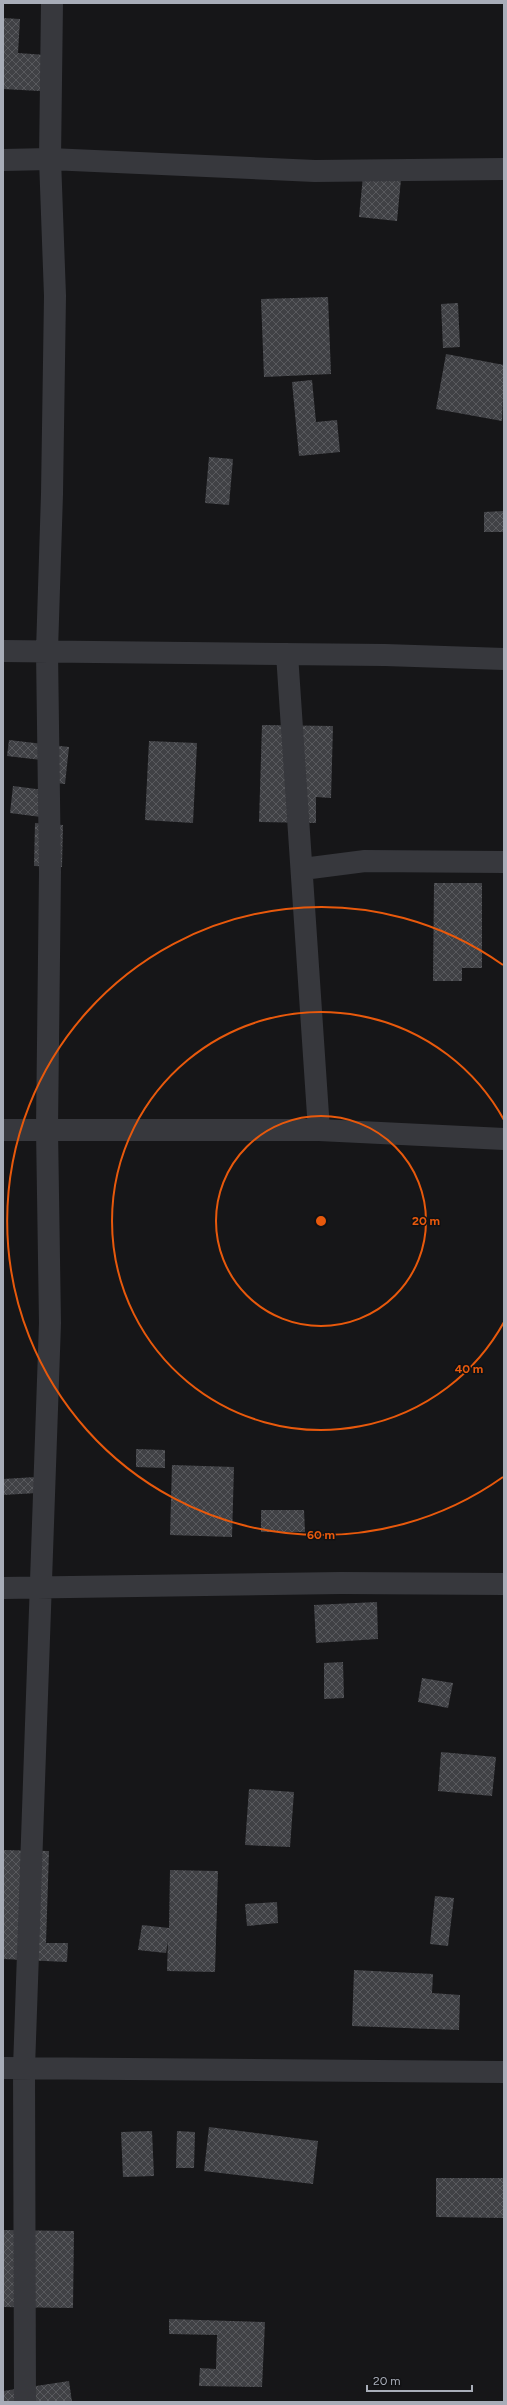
<svg xmlns="http://www.w3.org/2000/svg" width="507" height="2405" font-family="Figtree,sans-serif">
  <style>
    .building { fill: url(#building-cross-hatch) }
    .lines { fill: none; stroke-linecap: round; stroke-linejoin: round }
    .minor { stroke: #37383d; stroke-width: 22 }
    .ring { fill: none; stroke: #e8590c; stroke-width: 2 }
    .centre { fill: #e8590c; stroke: #111113; stroke-width: 2 }
    .ring-label { font-size: 12px; text-anchor: middle; font-weight: bold; fill: #e8590c; stroke: #111113; stroke-width: 3; stroke-linejoin: round; paint-order: stroke }
  </style>
  <defs>
    <pattern id="building-cross-hatch" width="8" height="8" patternUnits="userSpaceOnUse"><rect width="8" height="8" fill="#404145"/><path d="M0 0l8 8M0 8l8-8" fill="none" stroke="#595a5e"/></pattern>
  </defs>
  <rect width="100%" height="100%" fill="#161618"/>
  <path class="building" d="M3,18L20,19L18,53L60,56L58,92L3,89Z
    M363,176L401,179L397,221L359,217Z
    M328,297L331,374L264,377L261,299Z
    M458,303L460,347L443,348L441,304Z
    M446,354L504,365L502,421L436,409Z
    M312,380L316,422L337,420L340,452L299,456L292,382Z
    M209,457L233,459L229,505L205,503Z
    M504,511V532H484V512Z
    M262,725L333,726L331,798L316,797V823L259,822Z
    M9,740L69,747L65,784L47,782L50,761L7,756Z
    M149,741L197,743L193,823L145,820Z
    M13,786L44,790L41,817L10,813Z
    M35,823L63,825L62,867L34,866Z
    M434,883H482V968H462V981H433Z
    M136,1449L165,1450V1468L136,1467Z
    M172,1465L234,1467L232,1537L170,1535Z
    M36,1477L37,1493L3,1495V1479Z
    M261,1510H304L305,1532H261Z
    M377,1602L378,1639L316,1643L314,1605Z
    M343,1662L344,1698L324,1699V1663Z
    M422,1678L453,1683L448,1708L418,1702Z
    M441,1752L496,1757L492,1796L438,1791Z
    M249,1789L294,1792L290,1847L245,1845Z
    M3,1850L49,1851L46,1943H68L67,1962L3,1959Z
    M170,1870L218,1871L215,1972L167,1971L168,1941L166,1953L138,1950L142,1925L169,1928Z
    M435,1896L454,1898L448,1946L430,1944Z
    M277,1902L278,1923L247,1926L245,1904Z
    M354,1970L433,1974L432,1993L460,1995L459,2030L352,2026Z
    M209,2127L318,2141L313,2184L204,2171Z
    M152,2131L154,2176L123,2177L121,2132Z
    M177,2131L195,2132L194,2168H176Z
    M436,2178H504L503,2218L436,2217Z
    M3,2230L74,2231L73,2308L3,2307Z
    M169,2319L265,2322L262,2387L199,2386L200,2368L216,2369L217,2335L169,2334Z
    M69,2381L72,2402H3V2391Z"/>
  <g class="lines">
    <path class="minor" d="M3,160L50,159L315,171L504,169
      M3,651L385,655L504,659
      M287,654L319,1130
      M303,869L365,861L504,862
      M3,1130H319L504,1139
      M3,1588L341,1583L504,1584
      M3,2068L504,2072
      M25,2402L24,2068L50,1323L47,1129L50,872L47,651L52,494L55,296L50,159L52,3"/>
  </g>
  <g class="ring">
    <circle cx="321" cy="1221" r="105"/>
    <path d="M504 1322A209 209 0 1 1 504 1120"/>
    <path d="M503 1477A314 314 0 1 1 503 965"/>
  </g>
  <circle cx="321" cy="1221" r="6" class="centre"/>
  <g class="ring-label">
    <text x="426" y="1225">20 m</text>
    <text x="469" y="1373">40 m</text>
    <text x="321" y="1539">60 m</text>
  </g>
  <rect width="507" height="2405" fill="none" stroke="#a8adb8" stroke-width="8"/>
  <path d="M367 2385v6h105v-6" fill="none" stroke="#a8adb8" stroke-width="2"/>
  <text x="373" y="2385" font-size="12" fill="#a8adb8" stroke="#111113" stroke-width="3" paint-order="stroke">20 m</text>
</svg>
